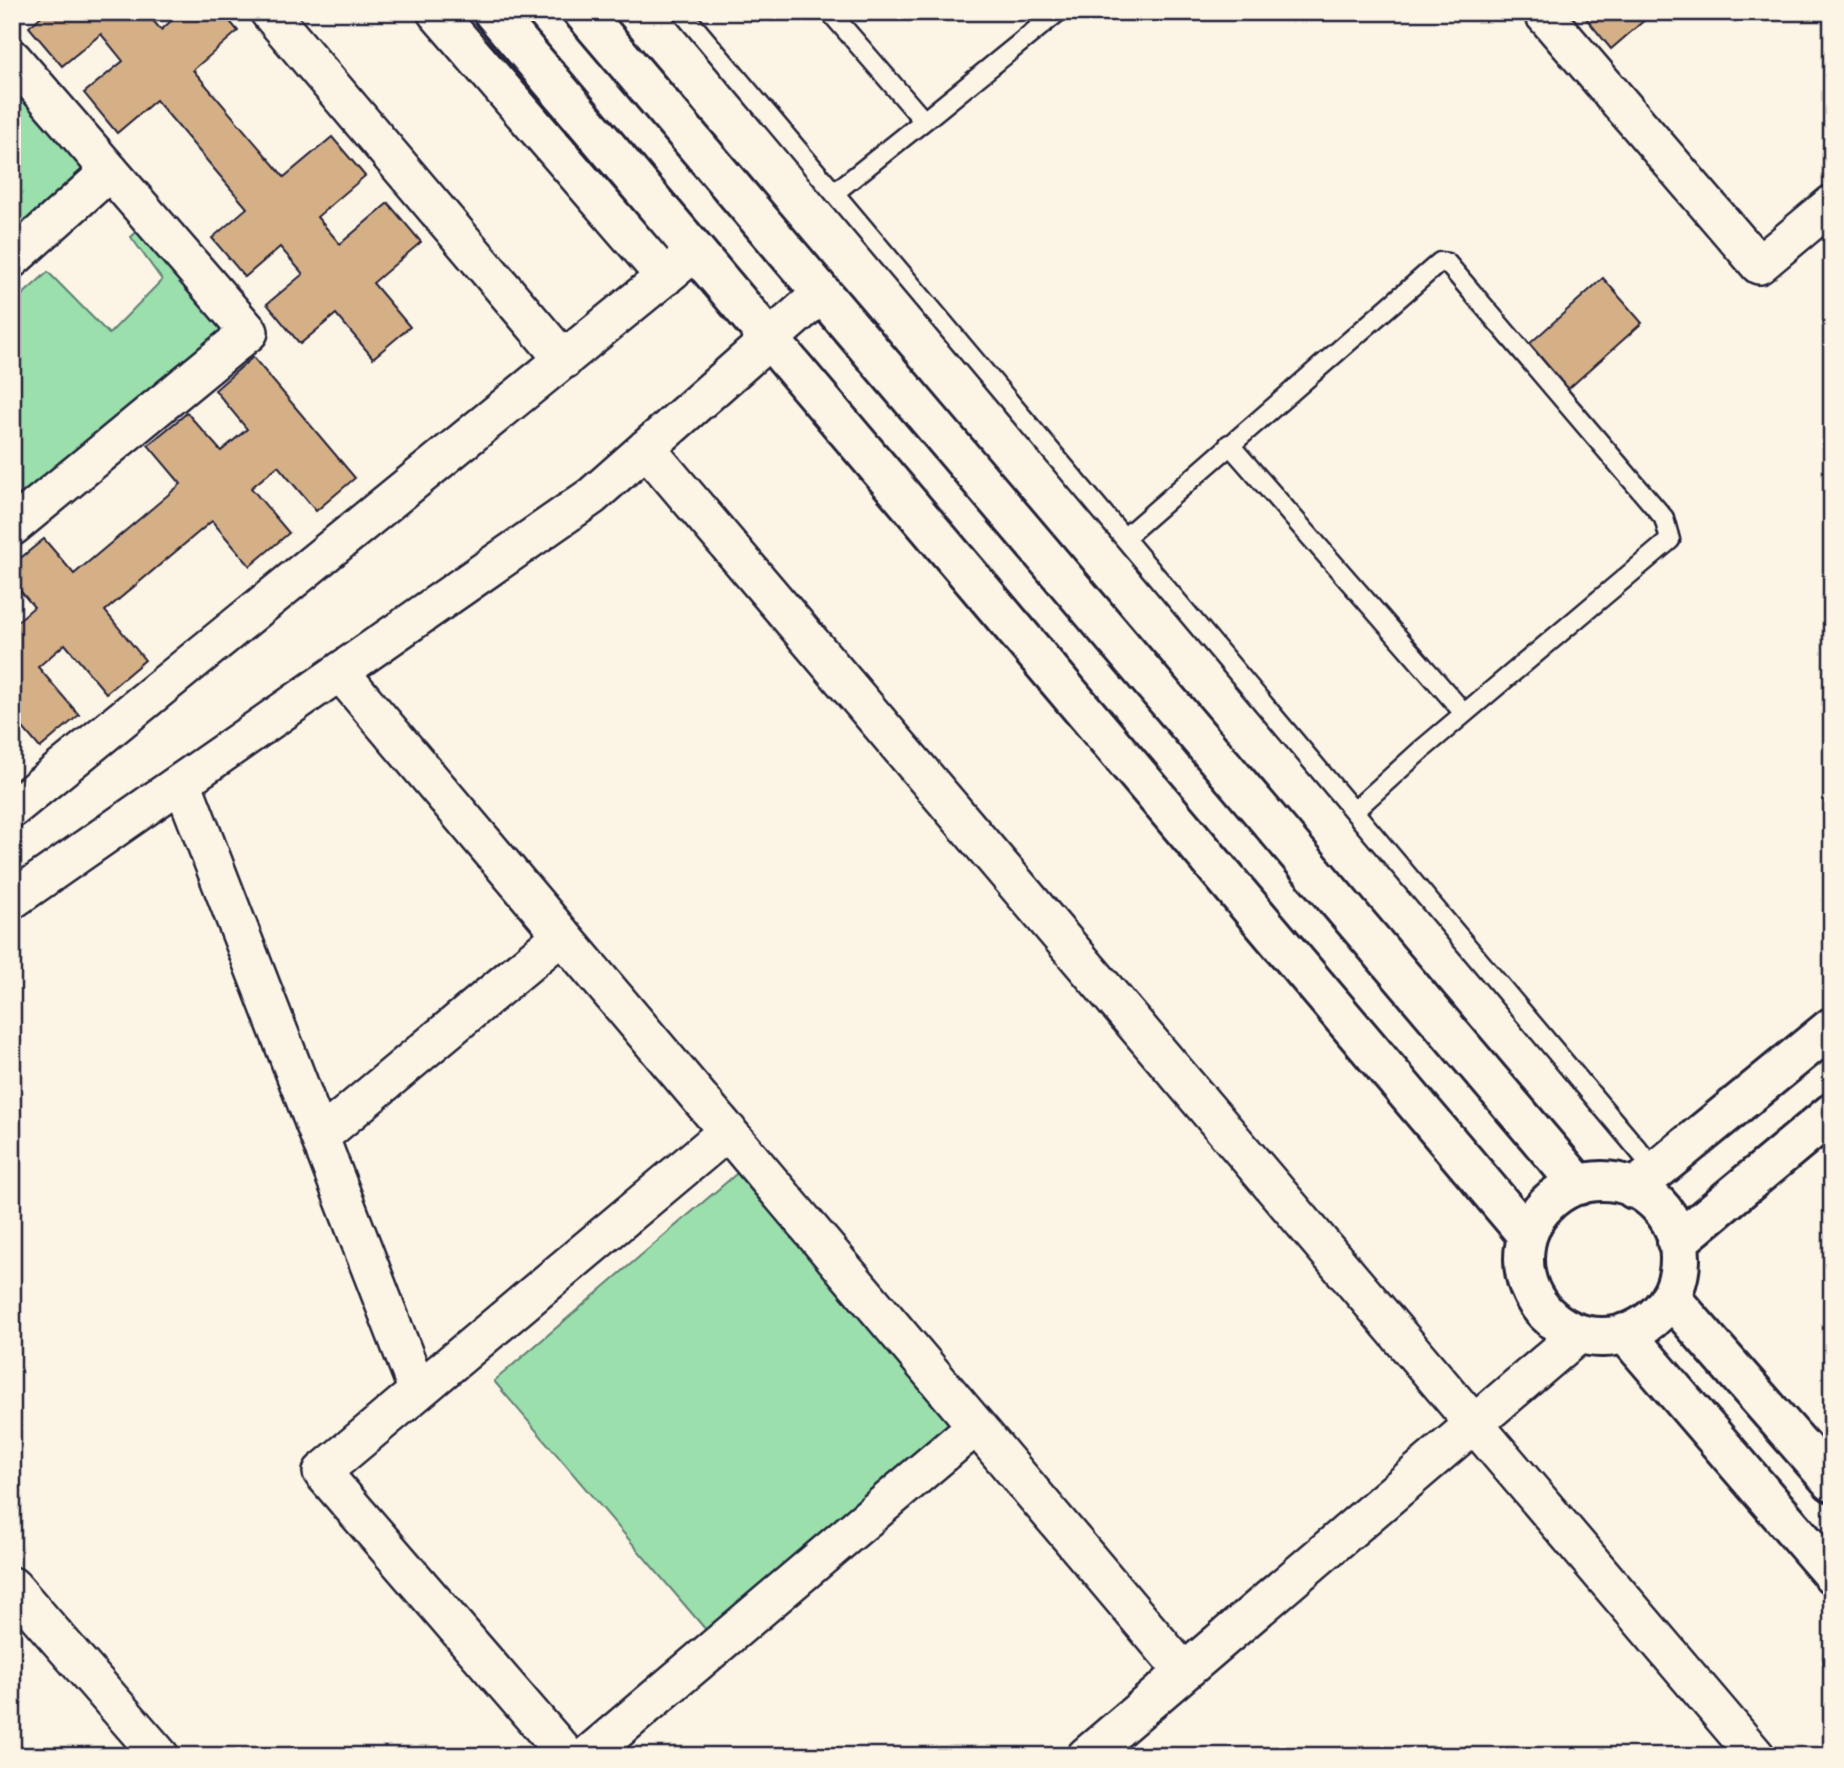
<svg xmlns="http://www.w3.org/2000/svg" width="1844" height="1768" font-family="Delius,sans-serif">
  <style>
    .green { fill: #9adfac; stroke: #5e8074; stroke-width: 2 }
    .building { fill: #d5b087; stroke: #22223b; stroke-width: 2 }
    .lines { fill: none; stroke-linecap: round; stroke-linejoin: round }
    .service-casing { stroke: #22223b; stroke-width: 23 }
    .minor-casing { stroke: #22223b; stroke-width: 42 }
    .tertiary-casing { stroke: #22223b; stroke-width: 44 }
    .service { stroke: #fcf5e5; stroke-width: 18 }
    .minor { stroke: #fcf5e5; stroke-width: 37 }
    .tertiary { stroke: #fcf5e5; stroke-width: 38 }
  </style>
  <rect width="100%" height="100%" fill="#fcf5e5"/>
  <filter id="ink" filterUnits="userSpaceOnUse"><feTurbulence type="fractalNoise" baseFrequency=".0143" numOctaves="2"/><feDisplacementMap in="SourceGraphic" scale="14" xChannelSelector="R" yChannelSelector="G"/><feConvolveMatrix kernelMatrix="1 2 1 2 8 2 1 2 1" color-interpolation-filters="sRGB"/></filter>
  <g filter="url(#ink)">
    <path class="green" d="M12,73L94,168L12,244Z
      M147,223L233,325L12,505V304L48,272L109,334L162,280L131,237Z
      M742,1169L958,1427L712,1637L494,1381Z"/>
    <path class="building" d="M46,12H146L161,30L181,12H222L238,31L193,70L284,177L332,137L365,176L317,217L340,244L388,203L421,242L373,283L410,327L373,358L336,314L300,344L267,304L303,274L280,247L245,277L212,238L247,208L156,100L117,133L84,93L123,61L101,34L62,66L29,27Z
      M1581,12H1654L1611,49Z
      M1603,278L1642,323L1567,390L1527,346Z
      M253,357L355,478L316,511L278,466L251,488L289,533L250,566L212,521L105,611L145,660L106,693L65,644L38,667L79,715L40,748L12,715V626L34,607L12,581V565L44,539L74,574L181,484L148,445L187,413L221,451L247,429L215,390Z"/>
    <g class="lines">
      <g class="service-casing">
        <path id="service" d="M682,12L1656,1171
          M830,12L924,121L834,193
          M924,121L1058,12
          M1229,444L1464,713
          M1124,538L1440,262L1447,263L1664,518L1670,540L1420,751L1354,811"/>
      </g>
      <g class="minor-casing">
        <path id="minor" d="M269,12L564,360
          M436,12L665,277
          M1542,12L1759,265L1832,204
          M12,58L249,332L12,527
          M12,259L110,171
          M646,448L1756,1756
          M340,672L1184,1672
          M182,782L418,1391
          M12,809L695,252
          M12,900L592,496L822,293
          M320,1137L562,935
          M12,1586L160,1756
          M567,1756L322,1472L728,1131
          M587,1756L976,1426
          M1086,1756L1578,1335"/>
      </g>
      <g class="tertiary-casing">
        <path id="tertiary" d="M493,12L1527,1235
          M583,12L1579,1185
          M1524 1259a78 78 0 1 1 156 0a78 78 0 1 1-156 0Z
          M1634,1189L1832,1027
          M1677,1242L1832,1113
          M1670,1297L1832,1482
          M1625,1333L1832,1574"/>
      </g>
      <use href="#service" class="service"/>
      <use href="#minor" class="minor"/>
      <use href="#tertiary" class="tertiary"/>
    </g>
  </g>
  <rect width="1844" height="1768" fill="none" stroke="#fcf5e5" stroke-width="42"/>
  <rect x="21" y="21" width="1802" height="1726" fill="none" stroke="#22223b" stroke-width="2.5" filter="url(#ink)"/>
</svg>
